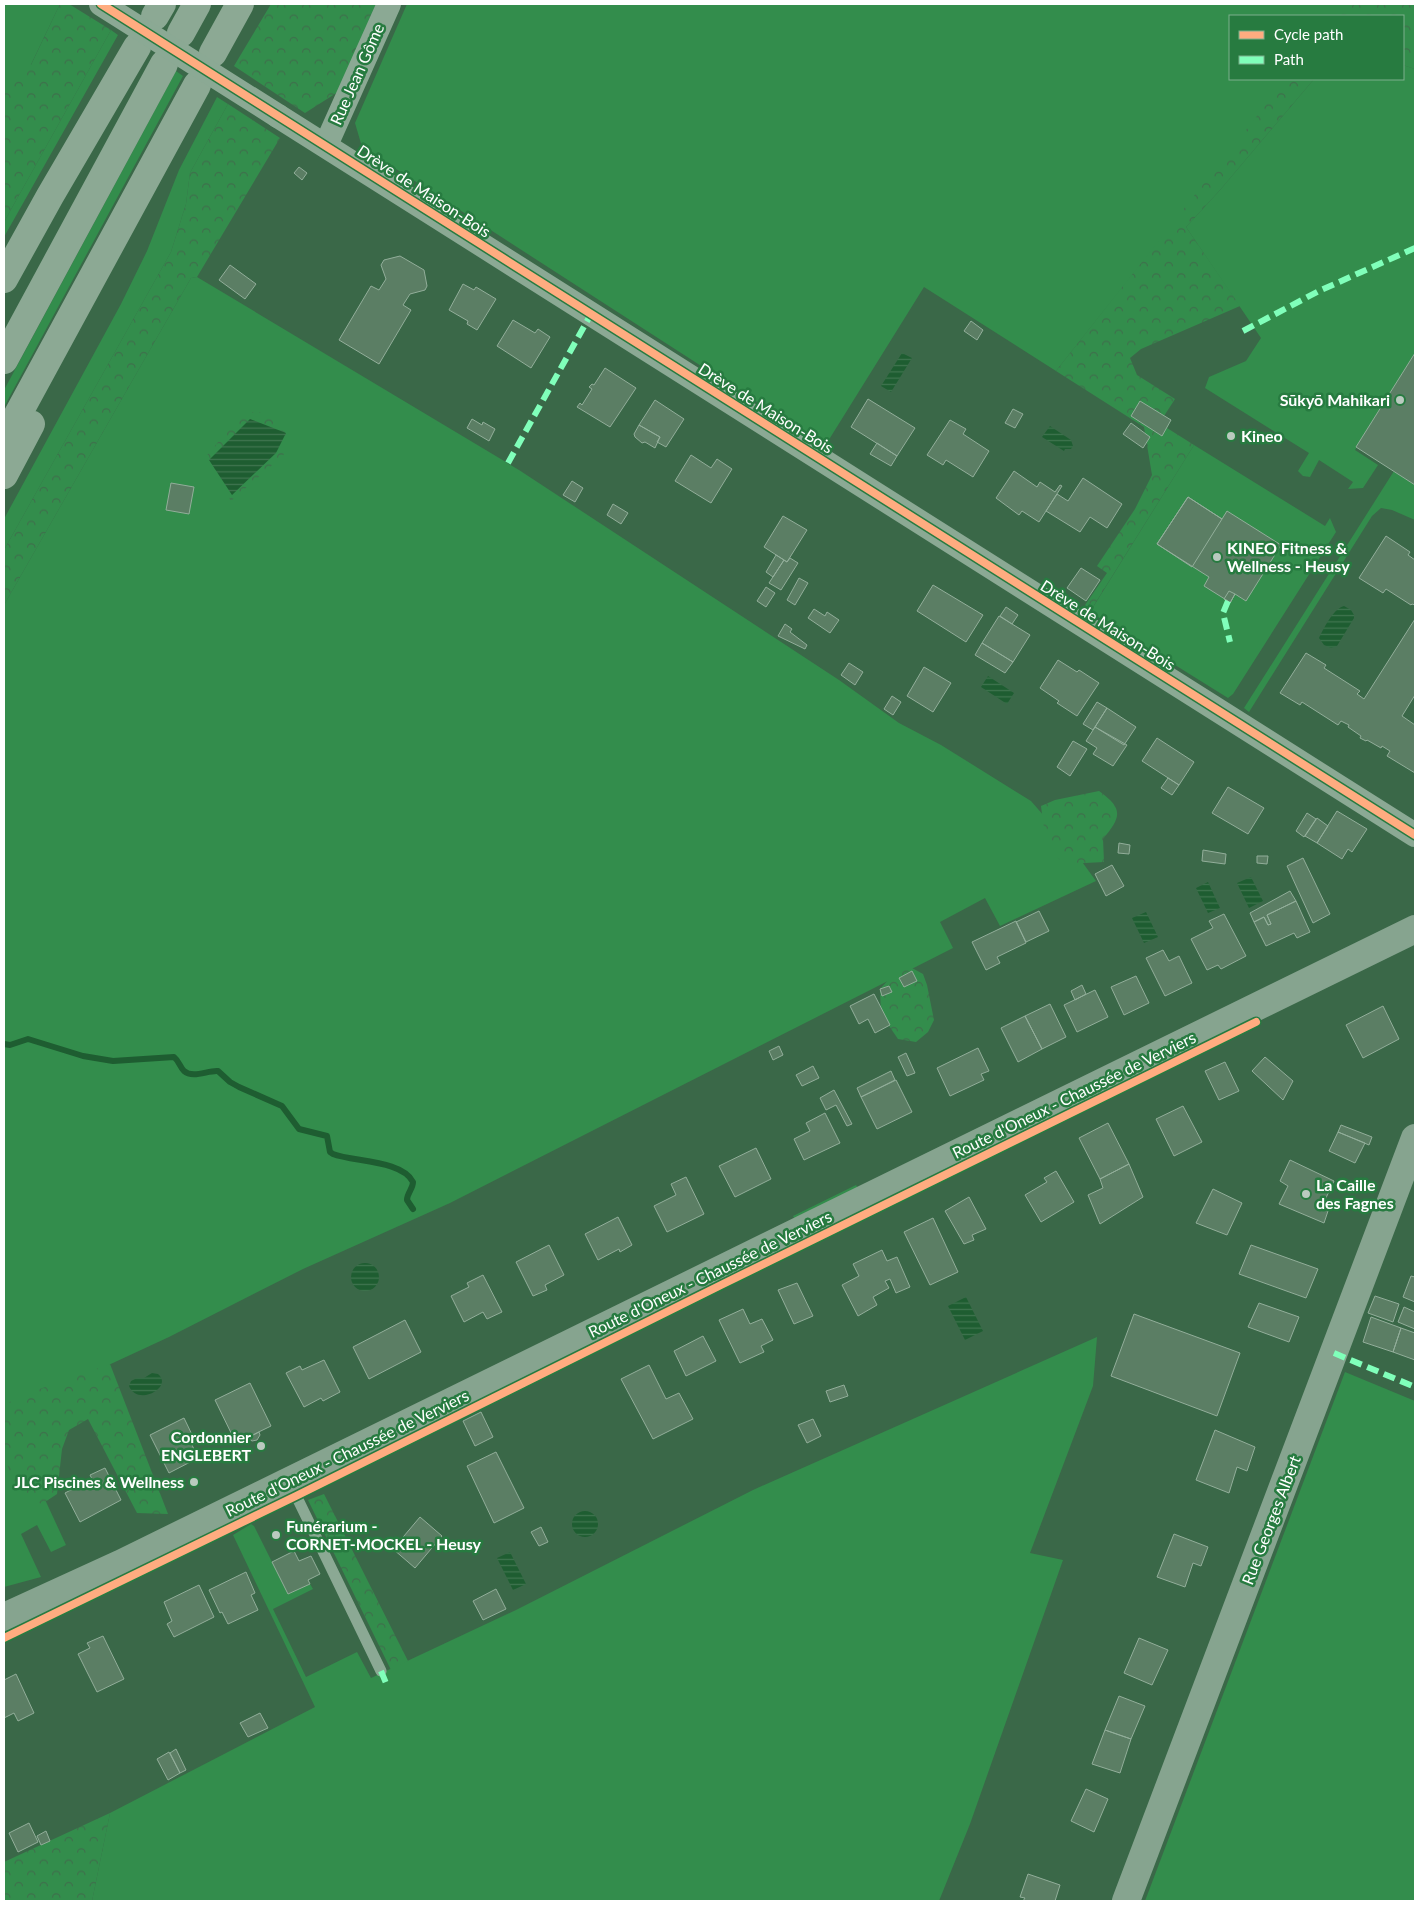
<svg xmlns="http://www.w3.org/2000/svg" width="1419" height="1905" font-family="Lato,sans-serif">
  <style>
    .green { fill: #338d4c }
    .forest { fill: url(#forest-crowns) }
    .water { fill: url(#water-rules) }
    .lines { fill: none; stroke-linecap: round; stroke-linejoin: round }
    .stream { stroke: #1e5d31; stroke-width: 6 }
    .building { fill: #5b7e64; stroke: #92ae9a }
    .lane { stroke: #8ba994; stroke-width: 11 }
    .street { stroke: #8ba994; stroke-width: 24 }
    .secondary { stroke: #86a48f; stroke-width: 28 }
    .highway { stroke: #8ca994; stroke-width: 28 }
    .street-bridge { stroke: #8ba994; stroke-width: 24 }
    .quiet { stroke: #80ffba; stroke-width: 6; stroke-dasharray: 12 6; stroke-linecap: butt }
    .cycleway-casing { stroke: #277b40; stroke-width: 11 }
    .cycleway { stroke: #ffac80; stroke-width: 8 }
    .poi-dot { fill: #bacabf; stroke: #277b40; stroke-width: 2 }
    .labels { text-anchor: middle; stroke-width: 5; stroke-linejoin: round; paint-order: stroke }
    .street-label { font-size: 16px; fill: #fff; stroke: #277b40 }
    .poi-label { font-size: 16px; font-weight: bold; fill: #fff; stroke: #277b40; text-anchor: start }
  </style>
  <defs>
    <pattern id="forest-crowns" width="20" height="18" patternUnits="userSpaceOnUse" patternTransform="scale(1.25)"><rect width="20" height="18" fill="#338d4c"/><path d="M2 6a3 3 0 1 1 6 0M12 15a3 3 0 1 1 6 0" fill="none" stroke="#3e704c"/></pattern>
    <pattern id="water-rules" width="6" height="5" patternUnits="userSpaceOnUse" patternTransform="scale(1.25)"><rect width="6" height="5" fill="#1e5d31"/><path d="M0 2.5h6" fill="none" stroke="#407550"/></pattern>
  </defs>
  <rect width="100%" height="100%" fill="#3a6848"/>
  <path class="green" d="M4,4H60L4,121Z
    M407,4H1347L1337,16H1230V79H1288L1056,371L924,287L825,446L362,147L355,123Z
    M111,30L118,35L4,237V222Z
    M1403,65L1415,69V353L1355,450L1378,465L1363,488L1348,489L1353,482L1319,460L1310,477L1303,476L1298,471L1309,453L1205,388L1209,377L1246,361L1261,338L1186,227L1220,190L1314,79H1403Z
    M176,71L183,76L4,407V390Z
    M217,97L228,104L190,173L186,204L171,252L4,550V519L121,304L147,251L179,170Z
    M197,277L519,470L839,680L899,723L941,745L1031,801L1072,848L1096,881L1000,926L985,898L940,922L953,948L450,1203L303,1269L169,1337L5,1413L66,1545L51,1552L37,1525L21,1534L41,1577L4,1587V605L191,278Z
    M1194,445L1325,526L1330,518L1336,532L1233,694L1228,698L1090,612Z
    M1394,471L1415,485V520L1392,510L1381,508L1372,516L1249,712L1244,708Z
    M856,1185L858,1188L795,1220L793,1216Z
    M1097,1337L1093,1386L1030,1553L1063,1560L970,1824L939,1901H92L110,1813L315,1707L233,1535L251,1524L254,1526L288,1594L310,1584L313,1589L273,1609L306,1677L357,1652L371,1678L516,1610L753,1490Z
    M1345,1372L1415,1401V1901H1145Z"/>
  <path class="forest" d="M60,4H69L111,30L4,222V93L27,64L31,65Z
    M271,4H376L338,92L305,113L234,66Z
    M1344,4H1415V69L1403,65V16H1334Z
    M1286,79H1314L1220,190L1186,227L1240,306L1141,349L1130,358L1137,375L1175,399L1164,416L1171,420L1167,428L1194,445L1091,610L1085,605L1107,573L1097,566L1135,509L1152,475L1144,427L1056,371Z
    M228,104L280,138L197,277L191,278L4,605V550L171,252L186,204L190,173Z
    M255,411L282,419L294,430L283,456L231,501L203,460L234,423Z
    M1099,791C1124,809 1121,817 1103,839L1104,862L1066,864L1049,852L1043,822L1041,806L1055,800Z
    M912,968L923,974L927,985L934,1020L928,1032L916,1042L898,1039L881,1014L880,989C890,978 897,970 912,968Z
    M110,1364L168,1514L137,1513L88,1419L69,1430L62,1449L57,1494L42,1504L23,1498L13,1492L4,1448V1406L17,1397Z
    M324,1494L408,1661L391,1670L308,1500Z
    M110,1813L92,1901H4V1862Z"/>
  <path class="water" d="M902,353L912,358L891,392L881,386Z
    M250,419L286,433L276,453L232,495L209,460Z
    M1050,426L1071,440L1073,446L1071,449H1065L1064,451L1042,437Z
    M1344,606L1351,610L1354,615V618L1337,646L1331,648L1324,645L1319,638C1324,628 1333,609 1344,606Z
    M988,676L1014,693L1007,704L981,687Z
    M1251,877L1263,901L1249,908L1237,883Z
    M1208,882L1220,908L1208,913L1196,888Z
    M1146,912L1158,937L1144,943L1132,918Z
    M351 1277a14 14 0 1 1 28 0a14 14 0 1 1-28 0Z
    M966,1297L983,1331L965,1340L948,1306Z
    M152,1373L158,1374C174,1387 137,1407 129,1386L131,1381L137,1378H144Z
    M572 1524a13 13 0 1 1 26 0a13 13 0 1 1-26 0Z
    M510,1552L526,1584L513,1590L497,1558Z"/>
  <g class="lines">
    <path class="stream" d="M4,1044L10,1045L28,1039L83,1056L113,1061L174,1057C179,1061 180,1067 184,1071C193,1079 208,1070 218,1071L230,1082L239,1087L282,1106L299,1129L327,1136L330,1152L333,1154C353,1162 402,1160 413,1182C413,1189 407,1193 407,1200L413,1209"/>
  </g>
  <path class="building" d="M299,167L307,173L302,180L294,173Z
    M400,256L424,270L427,286L425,290L410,294L403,305L411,310L379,364L339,340L371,286L379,290L386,279L381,265L384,260Z
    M230,265L256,284L245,299L219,280Z
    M463,284L474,290L476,287L496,299L477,330L467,324L468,321L449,310Z
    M513,320L535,333L538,329L550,337L531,368L497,346Z
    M971,321L983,330L977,340L964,331Z
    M1415,353V485L1356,447Z
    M605,368L636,388L610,427L577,407L580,403L582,405L592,389L589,387L592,384L594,385Z
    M868,399L915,428L897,456L851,427Z
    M655,400L684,419L666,447L657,442L660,437L639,425Z
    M1140,401L1171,420L1162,436L1131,416Z
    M1013,409L1023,414L1015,428L1005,423Z
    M472,419L482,425L483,422L495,429L489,441L467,428Z
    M950,420L966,429L963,434L989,451L973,477L946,460L943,465L927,455Z
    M1131,423L1150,437L1143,448L1123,434Z
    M639,425L660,437L655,448L645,442L642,443L635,437L634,434Z
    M877,443L897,456L891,466L870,454Z
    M691,455L711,468L717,459L732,469L711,503L675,481Z
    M1014,471L1037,487L1040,482L1055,492L1060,485L1062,486L1039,522L1022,511L1019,515L996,498Z
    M1083,478L1122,504L1107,528L1090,517L1080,532L1046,511L1057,494L1068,501Z
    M572,481L583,488L575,502L563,495Z
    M171,483L194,487L189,514L166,510Z
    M1188,497L1222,519L1227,511L1281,545L1246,601L1235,594L1230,603L1228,601L1204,586L1209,577L1157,544Z
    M1188,497L1222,519L1192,567L1157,544Z
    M613,504L628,513L621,524L607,515Z
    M783,516L807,530L787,562L764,547Z
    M1386,536L1410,552L1408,555L1415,560V605L1412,604L1411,605L1386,589L1383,593L1359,578Z
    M776,555L784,560L773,577L766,572Z
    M790,558L798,563L781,590L769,583L784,560L787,562Z
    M1081,568L1100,580L1086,601L1067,588Z
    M799,578L808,583L795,605L787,600Z
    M933,585L983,615L966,642L917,611Z
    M766,587L775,593L766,607L757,601Z
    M1229,591L1235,594L1230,603L1224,599Z
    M1006,607L1018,615L1012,624L1000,616Z
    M814,609L825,616L827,612L839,620L830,633L808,618Z
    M999,616L1030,635L1013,662L982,643Z
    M1415,619V695L1402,716L1415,725V773L1387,756L1390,751L1382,746L1381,748L1367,740L1366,741L1360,738L1361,736L1348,727L1349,725L1341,721L1338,725L1302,702L1300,705L1280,693L1306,653L1326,665L1324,668L1360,691L1357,694L1364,699Z
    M785,624L792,629L790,632L807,645L805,649L778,636Z
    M982,643L1013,662L1005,673L975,655Z
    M1058,660L1077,672L1079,670L1099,683L1077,716L1057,703L1059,701L1040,688Z
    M849,663L863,672L855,685L841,675Z
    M924,667L951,683L933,712L907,696Z
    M892,696L901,702L893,715L884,709Z
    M1097,702L1107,708L1093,730L1083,724Z
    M1107,708L1136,727L1124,745L1095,727Z
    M1095,727L1127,745L1113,766L1093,754L1097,748L1086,741Z
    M1157,738L1194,762L1179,785L1142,761Z
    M1073,741L1087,749L1070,776L1057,767Z
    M1168,778L1179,785L1172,795L1161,788Z
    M1228,787L1264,808L1248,834L1212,813Z
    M1337,811L1367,829L1352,852L1348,849L1342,859L1317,843Z
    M1307,813L1316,819L1304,837L1296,831Z
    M1317,818L1328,826L1317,843L1305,836Z
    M1119,843L1130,845L1129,854L1118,853Z
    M1203,850L1226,854L1225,864L1202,861Z
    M1257,856H1268L1267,864L1257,863Z
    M1303,858L1330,914L1313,923L1287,866Z
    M1112,865L1124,886L1106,896L1095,874Z
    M1290,891L1296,901L1267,915L1271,924L1268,925L1264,917L1254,922L1250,913Z
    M1296,901L1310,932L1297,938L1294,933L1266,946L1254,922L1264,917L1268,925L1271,924L1267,915Z
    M1039,911L1049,931L1026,942L1016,922Z
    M1224,914L1246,956L1221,969L1218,965L1207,970L1191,939L1213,928L1209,921Z
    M1016,921L1026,943L997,957L1000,963L986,970L972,942Z
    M1163,950L1169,961L1179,956L1192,983L1165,996L1146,958Z
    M912,971L917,981L904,987L899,978Z
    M1136,976L1149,1003L1124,1015L1111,987Z
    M1082,985L1086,994L1075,1000L1071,991Z
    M889,986L892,992L882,996L880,989Z
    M1095,990L1108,1017L1077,1032L1064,1005Z
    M874,994L890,1025L875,1033L868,1019L859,1024L850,1006Z
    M1050,1004L1066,1037L1042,1049L1025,1016Z
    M1383,1006L1399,1039L1363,1058L1346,1025Z
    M1025,1016L1042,1049L1018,1062L1001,1028Z
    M779,1046L783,1055L773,1060L769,1051Z
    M978,1048L989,1071L981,1074L984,1080L950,1096L937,1068Z
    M906,1053L915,1073L907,1076L898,1057Z
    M1265,1057L1293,1081L1283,1100L1252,1071Z
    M1225,1062L1239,1091L1219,1100L1205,1071Z
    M813,1066L819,1078L802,1086L796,1075Z
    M891,1071L895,1080L861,1097L857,1088Z
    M896,1080L912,1112L877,1129L861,1097Z
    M834,1090L852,1124L847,1126L836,1105L826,1110L820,1098Z
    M1183,1106L1202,1142L1174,1156L1156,1119Z
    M825,1113L840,1143L804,1160L794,1139L810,1131L806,1123Z
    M1108,1123L1129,1164L1100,1179L1079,1138Z
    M1341,1125L1372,1137L1369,1145L1338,1132Z
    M1338,1132L1365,1143L1355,1163L1329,1151Z
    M756,1148L771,1179L735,1197L719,1166Z
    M1290,1160L1334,1181L1324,1202L1330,1205L1324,1223L1279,1204L1288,1186L1280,1181Z
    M1129,1164L1143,1197L1100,1224L1088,1195L1103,1188L1100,1179Z
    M1056,1171L1074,1202L1041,1222L1025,1195L1047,1182L1044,1178Z
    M686,1177L704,1214L667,1232L654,1206L676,1195L671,1184Z
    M1213,1189L1242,1203L1227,1235L1196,1223Z
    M969,1197L986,1229L972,1235L974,1240L964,1244L945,1211Z
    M618,1217L632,1245L620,1252L619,1249L598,1260L585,1234Z
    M933,1218L958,1272L930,1285L904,1232Z
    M549,1245L564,1275L545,1285L547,1290L533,1296L516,1262Z
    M1251,1245L1318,1269L1306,1298L1239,1274Z
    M882,1250L887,1261L897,1257L910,1287L896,1293L890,1279L885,1281L889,1288L873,1297L877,1305L858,1316L842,1285L859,1276L853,1264Z
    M483,1275L502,1312L487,1319L483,1312L464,1322L451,1296L469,1287L467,1283Z
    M1411,1276L1415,1277V1302L1403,1297Z
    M797,1283L813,1316L794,1324L778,1290Z
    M1375,1296L1399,1304L1393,1322L1368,1313Z
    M1259,1303L1299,1317L1289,1342L1248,1327Z
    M1404,1307L1415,1312V1329L1398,1322Z
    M743,1309L750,1324L762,1319L773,1340L761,1346L764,1352L740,1363L719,1320Z
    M1134,1314L1240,1353L1217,1416L1111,1376Z
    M1371,1317L1401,1328L1393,1352L1363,1342Z
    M405,1320L421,1352L369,1379L353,1347Z
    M1401,1328L1415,1333V1360L1393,1352Z
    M703,1336L716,1361L686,1376L674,1351Z
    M324,1360L340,1392L323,1401L321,1398L304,1407L286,1373L300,1366L302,1370Z
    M649,1365L666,1399L679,1393L693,1419L653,1439L621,1379Z
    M250,1383L271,1426L236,1443L215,1400Z
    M844,1385L848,1396L830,1402L826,1391Z
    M481,1412L493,1437L475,1446L463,1421Z
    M184,1418L196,1443L192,1445L198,1458L169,1473L150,1435Z
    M813,1419L821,1436L807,1443L798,1425Z
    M1215,1430L1255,1447L1247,1471L1237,1467L1229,1493L1196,1480Z
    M259,1432L260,1435L257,1440L252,1441L248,1438Z
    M496,1452L524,1508L494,1523L467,1466Z
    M105,1468L121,1500L80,1522L65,1493L92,1479L90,1475Z
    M420,1517L442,1536L415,1568L393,1549Z
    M541,1527L548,1542L539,1546L531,1532Z
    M1174,1534L1208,1547L1201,1566L1193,1563L1185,1587L1157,1577Z
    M294,1551L299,1561L311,1556L320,1574L308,1580L310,1584L288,1594L272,1562Z
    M246,1572L255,1593L251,1595L258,1610L228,1624L222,1612L220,1613L209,1590Z
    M199,1585L214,1617L174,1637L167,1624L172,1621L164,1602Z
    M496,1589L506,1609L483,1620L473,1601Z
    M103,1636L124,1679L97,1692L78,1654L90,1648L87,1643Z
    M1139,1638L1168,1650L1152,1685L1124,1673Z
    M16,1674L34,1713L18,1721L14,1713L4,1718V1680Z
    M1119,1696L1145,1706L1131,1739L1105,1730Z
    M260,1713L268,1728L248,1737L240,1723Z
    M1105,1730L1131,1739L1120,1773L1092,1764Z
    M176,1749L186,1770L180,1773L170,1753Z
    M169,1752L180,1773L168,1780L157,1759Z
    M1086,1789L1108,1799L1094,1832L1071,1821Z
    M29,1823L38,1842L18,1852L9,1833Z
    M46,1831L50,1841L41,1845L37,1836Z
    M1028,1874L1060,1885L1055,1901H1023L1025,1898L1020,1897Z"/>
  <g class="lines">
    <path class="lane" d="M289,1481L381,1671"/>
    <path class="street" d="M278,116L1415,835
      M326,145L389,4"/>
    <path class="secondary" d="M4,1617L120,1564L1415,929
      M1126,1901L1415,1138"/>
    <path class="highway" d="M155,16L162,4
      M181,33L197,4
      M213,53L240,4
      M4,279L50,196L137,47
      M4,360L164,64
      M4,440L197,85
      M4,475L31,424"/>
    <path class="street-bridge" d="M101,4L278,116"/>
    <path class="quiet" d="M1243,331L1319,291L1415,248
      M508,463L591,314
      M1228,601L1223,613L1230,642
      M1334,1353L1415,1387
      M381,1671L386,1683"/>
    <g class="cycleway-casing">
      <path id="cycleway" d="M101,4L1415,835
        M4,1638L296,1496L721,1285L1256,1022"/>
    </g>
    <use href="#cycleway" class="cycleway"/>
  </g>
  <g class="poi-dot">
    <circle cx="1400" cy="400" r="5"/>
    <circle cx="1231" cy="436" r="5"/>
    <circle cx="1217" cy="557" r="5"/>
    <circle cx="1306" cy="1194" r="5"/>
    <circle cx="261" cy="1446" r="5"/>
    <circle cx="194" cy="1482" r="5"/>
    <circle cx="276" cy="1535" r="5"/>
  </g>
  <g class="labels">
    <g class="street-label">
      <text transform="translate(357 74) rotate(-66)" y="6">Rue Jean Gôme</text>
      <text transform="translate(424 191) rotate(33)" y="6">Drève de Maison-Bois</text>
      <text transform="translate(766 408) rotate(32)" y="6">Drève de Maison-Bois</text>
      <text transform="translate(1108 625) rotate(32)" y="6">Drève de Maison-Bois</text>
      <text transform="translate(1074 1095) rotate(-26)" y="6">Route d'Oneux - Chaussée de Verviers</text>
      <text transform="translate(710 1274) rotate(-26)" y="6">Route d'Oneux - Chaussée de Verviers</text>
      <text transform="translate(347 1453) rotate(-26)" y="6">Route d'Oneux - Chaussée de Verviers</text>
      <text transform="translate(1271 1520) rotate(-69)" y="6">Rue Georges Albert</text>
    </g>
    <g class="poi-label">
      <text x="1390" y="406" text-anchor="end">Sūkyō Mahikari</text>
      <text x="1241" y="442">Kineo</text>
      <text x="1227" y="554">KINEO Fitness &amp;<tspan x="1227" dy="18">Wellness - Heusy</tspan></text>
      <text x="1316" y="1191">La Caille<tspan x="1316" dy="18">des Fagnes</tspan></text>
      <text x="251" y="1443" text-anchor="end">Cordonnier<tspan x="251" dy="18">ENGLEBERT</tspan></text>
      <text x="184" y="1488" text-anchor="end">JLC Piscines &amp; Wellness</text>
      <text x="286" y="1532">Funérarium -<tspan x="286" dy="18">CORNET-MOCKEL - Heusy</tspan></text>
    </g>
  </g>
  <rect width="1419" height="1905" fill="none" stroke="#ffffff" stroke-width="10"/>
  <rect x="1229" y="15" width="175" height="65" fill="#277b40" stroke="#7db08c"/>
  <rect x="1239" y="31" width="25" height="8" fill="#ffac80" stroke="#7db08c"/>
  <text x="1274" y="40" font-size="15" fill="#ffffff">Cycle path</text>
  <rect x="1239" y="56" width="25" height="8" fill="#80ffba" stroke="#7db08c"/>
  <text x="1274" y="65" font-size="15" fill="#ffffff">Path</text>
</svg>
